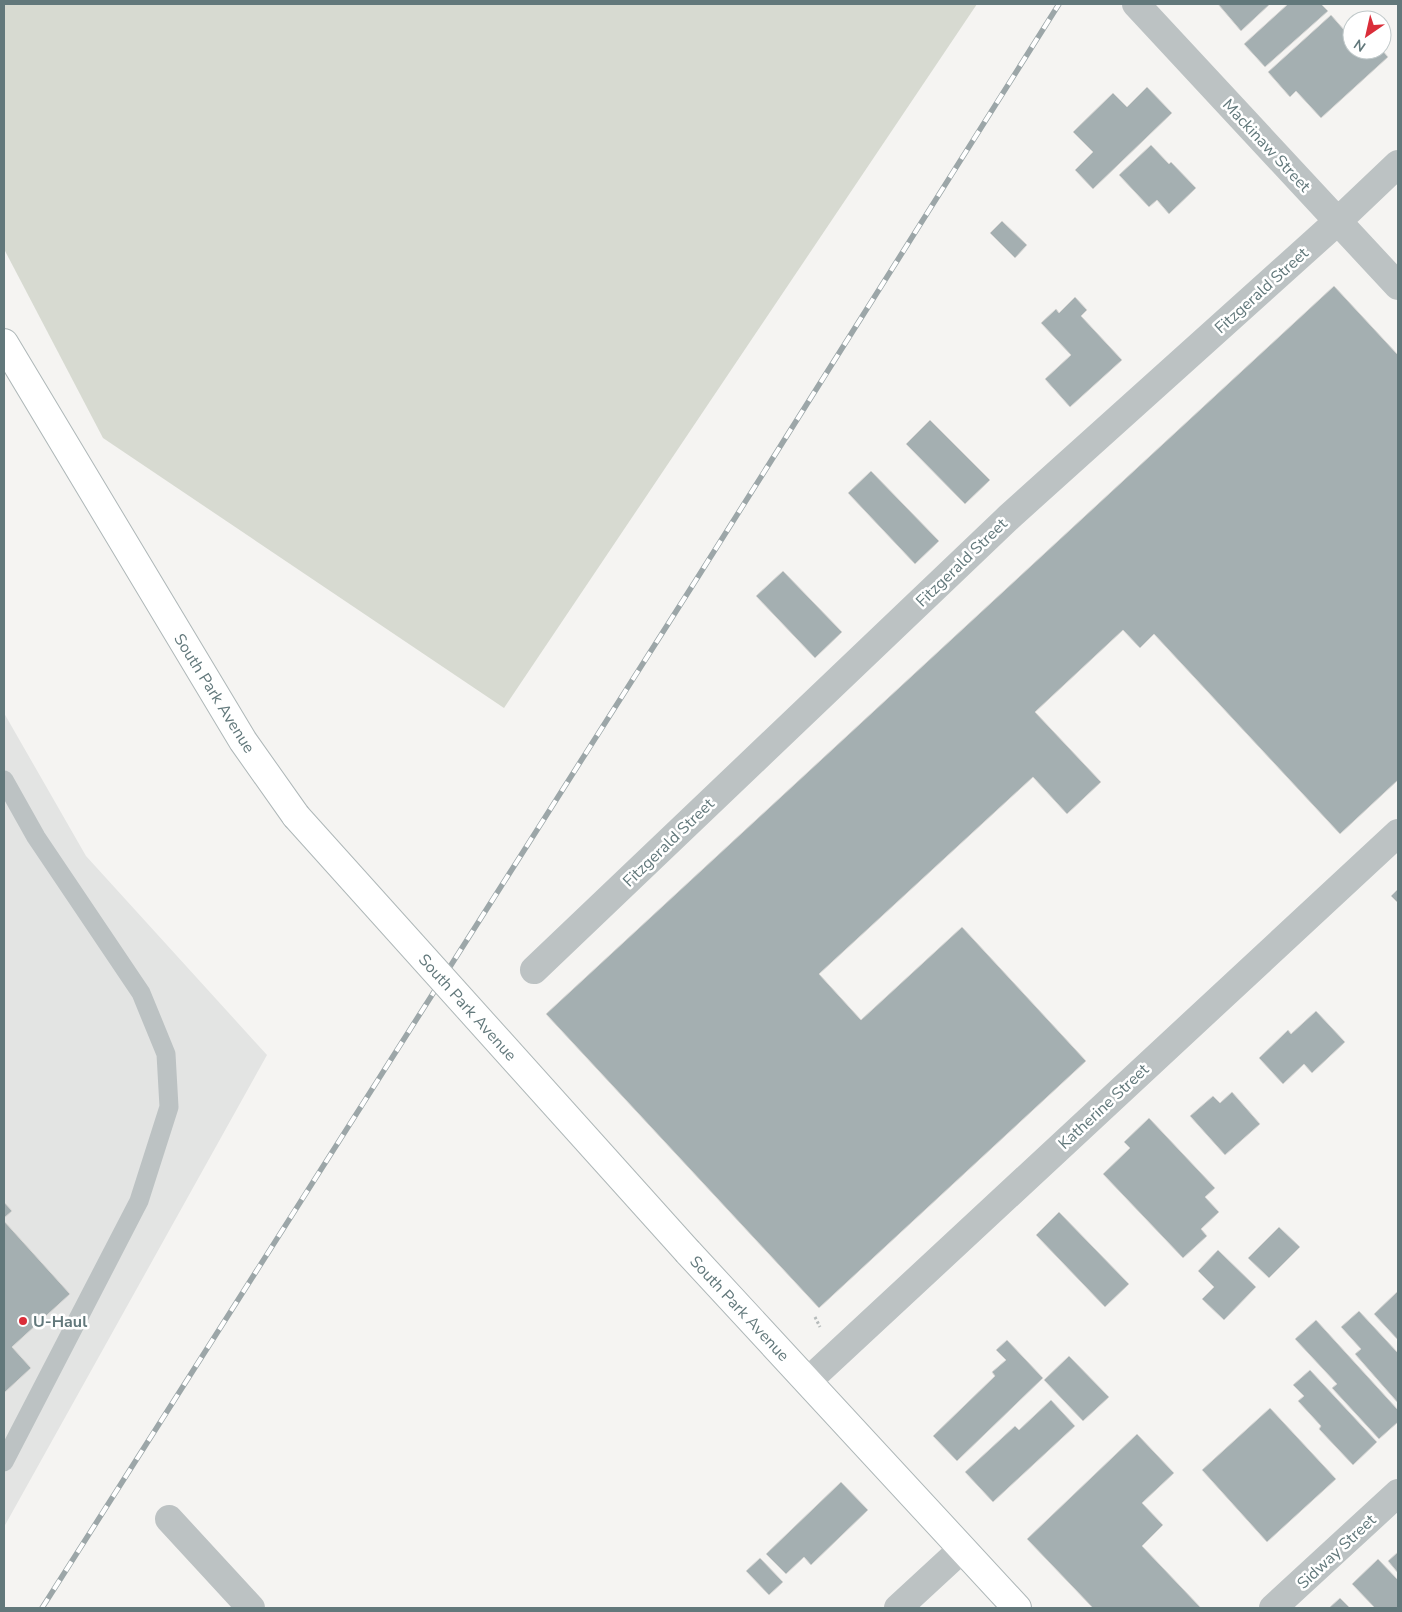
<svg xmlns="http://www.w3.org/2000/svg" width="1402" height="1612" font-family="'Nunito Sans',sans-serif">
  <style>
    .built { fill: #e3e4e3 }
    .green { fill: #d7dad1 }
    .building { fill: #a4afb1; stroke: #d7d6d4 }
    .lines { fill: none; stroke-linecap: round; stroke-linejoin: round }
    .secondary-casing { stroke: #aeb7b8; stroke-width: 30 }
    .path { stroke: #b6bbbb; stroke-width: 3; stroke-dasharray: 2.5 2.5; stroke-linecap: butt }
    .lane { stroke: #bcc2c3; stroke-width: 19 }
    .street { stroke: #bcc2c3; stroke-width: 28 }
    .secondary { stroke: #fff; stroke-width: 28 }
    .rail-casing { stroke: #9ca6a8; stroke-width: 5.5 }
    .rail { stroke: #fff; stroke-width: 4; stroke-dasharray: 11; stroke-linecap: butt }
    .secondary-bridge-casing { stroke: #aeb7b8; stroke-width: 30; stroke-linecap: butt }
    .secondary-bridge { stroke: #fff; stroke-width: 28 }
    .poi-dot { fill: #da2d39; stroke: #fff; stroke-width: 2 }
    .labels { text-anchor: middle; stroke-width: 5; stroke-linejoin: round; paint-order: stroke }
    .street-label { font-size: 16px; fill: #62787b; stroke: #fff }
    .poi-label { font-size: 16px; font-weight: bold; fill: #62787b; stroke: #fff; text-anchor: start }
  </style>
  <rect width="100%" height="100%" fill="#f5f4f2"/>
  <path class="built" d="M4,713L86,856L267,1055L4,1527Z"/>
  <path class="green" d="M4,4H977L504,708L103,438L4,249Z"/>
  <path class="building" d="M1218,4H1270L1241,31Z
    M1288,4H1321L1328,11L1265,67L1244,44Z
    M1331,15L1352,39V50H1382L1388,57L1321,118L1296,91L1290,97L1268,72Z
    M1147,87L1172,113L1093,189L1075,170L1093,152L1073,132L1113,93L1127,107Z
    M1151,145L1169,164L1171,162L1196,188L1169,214L1157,200L1149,207L1119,175Z
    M1002,221L1027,245L1015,258L990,233Z
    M1334,286L1398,355V780L1340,834L1154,634L1140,648L1123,630L1035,712L1101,782L1067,814L1033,777L819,974L861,1020L962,927L1086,1061L819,1308L546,1014Z
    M1075,297L1087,310L1081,316L1122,360L1070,407L1045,379L1071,355L1041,323L1056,309L1059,313Z
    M930,420L990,480L965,504L906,444Z
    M871,471L939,541L915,564L848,493Z
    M783,571L842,632L815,658L756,596Z
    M1398,889V903L1391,896Z
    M1316,1011L1345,1042L1312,1073L1304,1064L1283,1084L1259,1058L1288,1030L1291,1034Z
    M1232,1092L1260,1124L1225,1155L1190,1116L1213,1096L1220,1103Z
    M1149,1118L1215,1188L1205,1197L1219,1212L1201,1229L1207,1236L1183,1258L1103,1174L1130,1148L1124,1142Z
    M4,1202L12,1211L4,1218Z
    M1059,1212L1129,1284L1105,1307L1036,1235Z
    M4,1221L70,1294L12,1347L31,1368L4,1393Z
    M1279,1227L1300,1247L1269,1278L1248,1258Z
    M1218,1250L1256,1287L1224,1320L1202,1299L1214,1287L1198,1271Z
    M1398,1291V1340L1374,1314Z
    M1359,1311L1398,1353V1403L1355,1354L1361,1349L1341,1327Z
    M1316,1320L1398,1410V1422L1379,1439L1332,1388L1337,1384L1295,1339Z
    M1007,1340L1043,1378L957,1461L933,1436L995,1376L992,1372L1006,1360L996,1350Z
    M1069,1356L1109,1397L1083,1421L1044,1380Z
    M1310,1370L1377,1442L1353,1465L1319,1429L1321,1426L1298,1401L1304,1396L1293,1385Z
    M1051,1400L1075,1426L993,1502L965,1472L1015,1426L1019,1430Z
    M1270,1408L1336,1479L1267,1542L1202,1470Z
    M1137,1434L1174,1473L1142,1503L1163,1525L1142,1546L1201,1608H1093L1027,1539Z
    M841,1482L868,1510L811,1565L804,1557L786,1574L766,1554Z
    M1398,1552V1573L1388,1561Z
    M760,1558L783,1582L769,1595L746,1571Z
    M1378,1559L1398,1580V1608H1375L1352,1584Z
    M1340,1598L1350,1608H1329Z"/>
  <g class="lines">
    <g class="secondary-casing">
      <path id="secondary" d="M4,343L243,741L296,816
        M688,1252L1017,1608"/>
    </g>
    <path class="path" d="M815,1317L820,1327"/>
    <path class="lane" d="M4,780L36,837L141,993L166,1054L169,1107L139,1201L4,1462"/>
    <path class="street" d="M1136,4L1398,286
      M534,970L1009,517L1338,221L1398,164
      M808,1381L1398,833
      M169,1519L251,1608
      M898,1608L962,1549
      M1273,1608L1398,1493"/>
    <use href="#secondary" class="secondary"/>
    <g class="rail-casing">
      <path id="rail" d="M42,1608L696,580L1059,4"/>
    </g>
    <use href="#rail" class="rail"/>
    <g class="secondary-bridge-casing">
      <path id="secondary-bridge" d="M296,816L688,1252"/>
    </g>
    <use href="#secondary-bridge" class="secondary-bridge"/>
  </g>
  <circle class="poi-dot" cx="23" cy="1321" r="5"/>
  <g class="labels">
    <g class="street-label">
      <text transform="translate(1267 145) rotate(47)" y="6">Mackinaw Street</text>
      <text transform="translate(1261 290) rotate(-42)" y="6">Fitzgerald Street</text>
      <text transform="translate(961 562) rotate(-44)" y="6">Fitzgerald Street</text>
      <text transform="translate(215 693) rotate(58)" y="6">South Park Avenue</text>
      <text transform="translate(668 842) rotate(-44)" y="6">Fitzgerald Street</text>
      <text transform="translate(468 1007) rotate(48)" y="6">South Park Avenue</text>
      <text transform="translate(1103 1106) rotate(-43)" y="6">Katherine Street</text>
      <text transform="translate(740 1308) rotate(47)" y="6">South Park Avenue</text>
      <text transform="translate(1336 1551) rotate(-43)" y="6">Sidway Street</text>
    </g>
    <g class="poi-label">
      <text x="33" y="1327">U-Haul</text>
    </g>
  </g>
  <rect width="1402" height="1612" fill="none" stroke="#62787b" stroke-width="10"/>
  <g transform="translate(1367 35) rotate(214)"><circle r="24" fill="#ffffff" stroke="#c0c9ca"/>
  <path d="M0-4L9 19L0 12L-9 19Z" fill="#da2d39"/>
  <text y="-8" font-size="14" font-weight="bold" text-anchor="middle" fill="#62787b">N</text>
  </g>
</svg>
